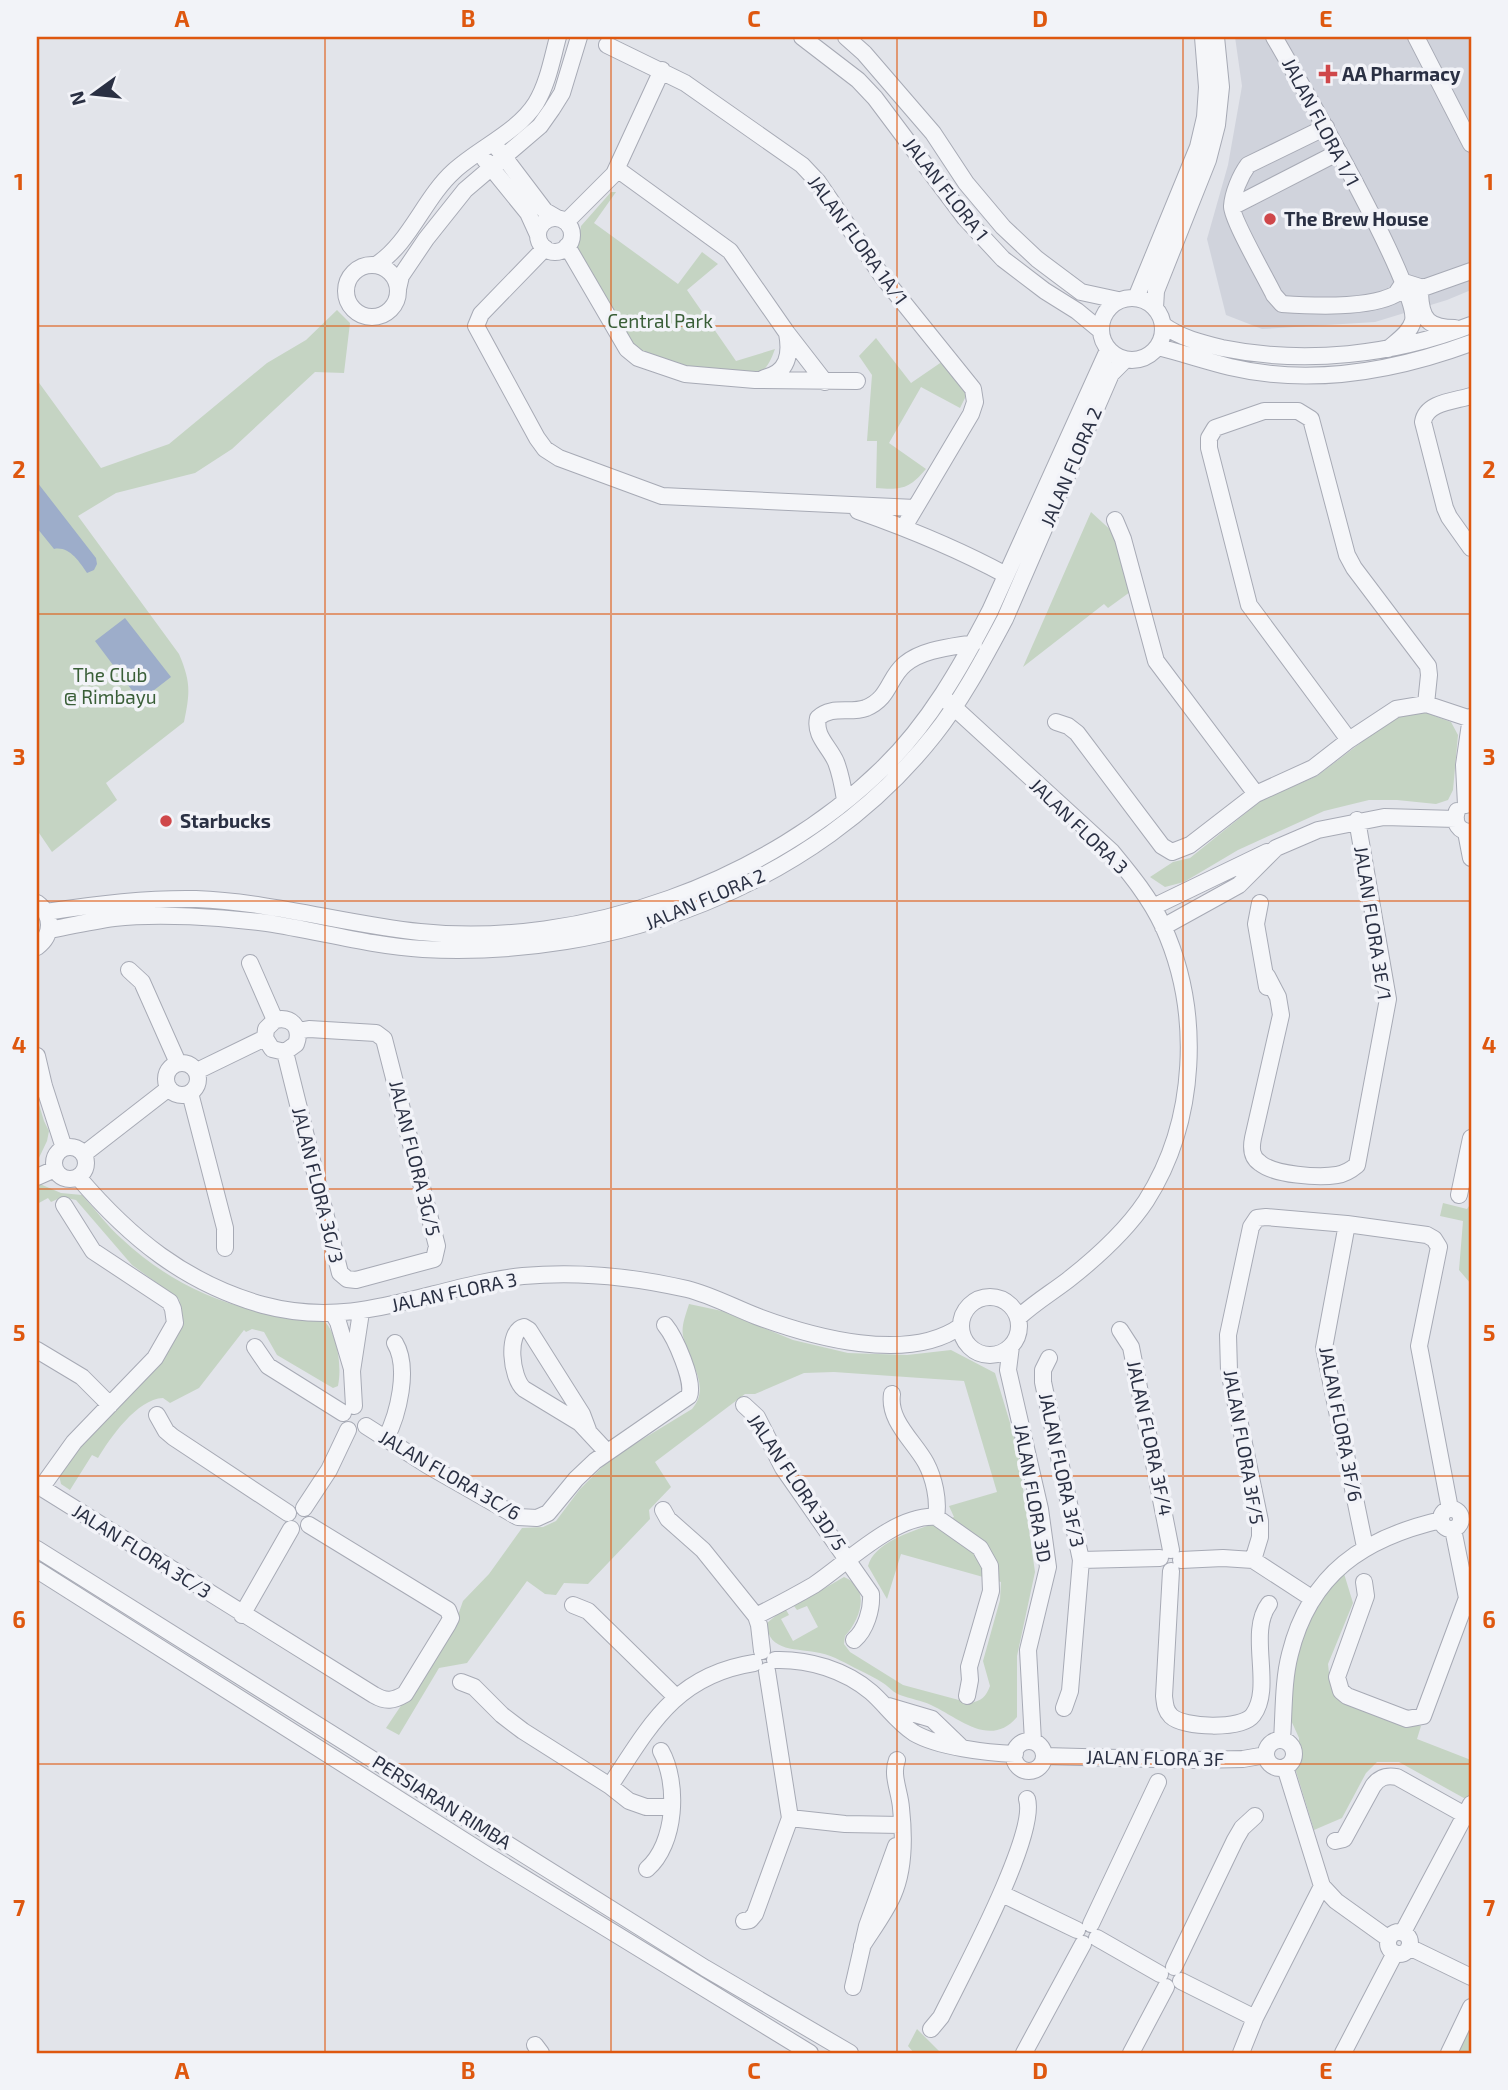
<svg xmlns="http://www.w3.org/2000/svg" width="1508" height="2090" font-family="'Exo 2',sans-serif">
  <style>
    .built { fill: #d0d3dc }
    .green { fill: #c5d4c3 }
    .water { fill: #9dadca }
    .lines { fill: none; stroke-linecap: round; stroke-linejoin: round }
    .minor-casing { stroke: #a7aab5; stroke-width: 18 }
    .minor { stroke: #f5f6f9; stroke-width: 16 }
    .grid { fill: none; stroke: #de570f; stroke-width: 2; stroke-opacity: 0.55 }
    .poi-dot { fill: #cf474a; stroke: #f2f3f8; stroke-width: 2.5 }
    .labels { text-anchor: middle; stroke-width: 7; stroke-linejoin: round; paint-order: stroke }
    .poi-label { font-size: 19px; font-weight: bold; fill: #2a3043; stroke: #f2f3f8; text-anchor: start }
    .street-label { font-size: 19px; fill: #2a3043; stroke: #f2f3f8 }
    .park-label { font-size: 19px; fill: #395e37; stroke: #f2f3f8 }
    .neatline { fill: none; stroke: #de570f; stroke-width: 2.5 }
    .grid-label { font-size: 23px; text-anchor: middle; font-weight: bold; fill: #de570f }
  </style>
  <rect width="100%" height="100%" fill="#e2e4ea"/>
  <path class="built" d="M1235,37H1471V290L1447,300L1375,322L1262,329L1226,315L1207,239L1228,165L1242,86Z"/>
  <path class="green" d="M611,192H616L594,223L678,284L702,252L718,264L687,290L736,361L775,349C769,365 766,372 748,377L638,359L577,249L581,226Z
    M337,310L350,323L344,373L315,372L232,449L195,473L116,493L78,516L179,654C191,682 190,693 184,722L106,783L117,800L52,852L37,830V380L101,468L169,444L267,363L306,340Z
    M876,338L911,383L946,359L967,394L960,408L921,387L889,443L926,469C909,489 902,490 876,488L877,441H867L872,375L859,356Z
    M1091,512L1115,534L1130,592L1108,608L1104,604L1023,667Z
    M1424,712L1451,722L1458,735L1453,790L1448,800L1436,804L1397,800H1369L1324,811L1238,850L1184,882L1165,887L1150,877L1173,862L1190,858L1262,800L1317,776L1388,722L1399,717Z
    M37,1098L44,1121L49,1131L47,1141L37,1162Z
    M40,1184L61,1193L82,1195C96,1210 107,1226 122,1239C159,1274 204,1298 253,1310C275,1315 300,1316 322,1319C338,1332 342,1367 338,1386L333,1388L277,1355L264,1332L252,1329L246,1332L244,1330L199,1388L170,1403L163,1398C137,1399 110,1438 98,1458L92,1455L70,1490L61,1484L59,1475L72,1449L175,1339L183,1319L179,1299L132,1265L76,1200L62,1197L51,1202L48,1198L37,1204V1186Z
    M1443,1203L1467,1209L1469,1206L1471,1208V1284L1459,1270L1463,1221L1440,1216Z
    M689,1304L722,1311L793,1340L848,1353L907,1355L951,1350L995,1373L1017,1446L1035,1572L1017,1656V1717C990,1749 958,1717 931,1705C921,1700 910,1699 900,1695C894,1693 889,1687 883,1683C876,1678 867,1674 859,1670C847,1664 834,1656 820,1653C799,1648 767,1653 767,1623L785,1608L789,1615L781,1619L793,1641L818,1627L807,1606L797,1610L794,1606L844,1577C871,1588 861,1619 845,1636L844,1644L850,1652L903,1685L970,1703C981,1701 986,1697 990,1686L983,1661L1000,1600L1001,1582L901,1554L887,1599L868,1566C876,1537 929,1527 954,1517L949,1506L997,1492L964,1381L834,1372L804,1373L755,1394H745L655,1462L671,1487L649,1510L650,1519L588,1584L564,1583L556,1595L545,1594L527,1581L467,1663L439,1668L399,1735L386,1728L447,1637L457,1618L463,1601L489,1574L522,1528L543,1527L556,1521L580,1489L610,1459L692,1409C712,1386 688,1361 683,1336C681,1326 686,1314 689,1304Z
    M1342,1567L1353,1603L1328,1664L1330,1682L1344,1698L1421,1726L1417,1739L1471,1760V1802L1399,1762H1377L1366,1773L1342,1818L1314,1830L1295,1768L1299,1752V1738L1290,1718L1295,1655L1305,1620Z
    M1471,2018V2053H1455Z
    M917,2029L941,2053H914L908,2046Z"/>
  <path class="water" d="M37,482L96,558L97,564L94,570L87,573C79,561 69,546 54,549L37,528Z
    M125,618L171,677L140,701L95,641Z"/>
  <g class="lines">
    <g class="minor-casing">
      <path id="minor" d="M802,37L858,80L875,98L965,218L1003,259L1045,291L1077,311L1100,330
        M846,37L864,53L933,133L966,183L1003,227L1037,259L1081,292L1118,300
        M1274,37C1297,77 1420,289 1413,321C1410,333 1397,341 1388,349
        M1416,37L1471,144
        M607,45L685,83L802,165L818,182L882,276L973,389L975,402L971,414L904,527
        M1326,127L1248,165C1240,176 1233,193 1232,206C1231,218 1267,280 1274,295L1282,304C1312,306 1369,309 1396,294L1404,282
        M498,149L545,211L557,218
        M485,160L528,213L538,235
        M617,169L730,251L787,333L825,382
        M1232,207L1339,152
        M538 235a17 17 0 1 1 34 0a17 17 0 1 1-34 0Z
        M566,222L614,174L662,70
        M567,246L627,349L638,358L685,374L755,380L857,381
        M545,248L481,314L476,326L537,438L545,449L559,458L662,496L915,508
        M376,265C410,243 424,198 454,171C479,148 518,132 536,103C548,83 552,59 558,37
        M346 291a26 26 0 1 1 52 0a26 26 0 1 1-52 0Z
        M1404,282L1423,288L1471,271
        M398,289L401,276L426,239L465,190L540,126L552,109L562,93L579,37
        M1420,293C1421,320 1429,328 1455,328
        M1101 329a31 31 0 1 1 62 0a31 31 0 1 1-62 0Z
        M1136,298L1198,147L1205,117L1207,87L1203,37
        M1155,308L1156,291L1208,160L1217,125L1221,87L1216,37
        M1163,325C1181,338 1201,343 1222,348C1305,365 1393,355 1471,325
        M1158,347C1182,353 1206,361 1230,367C1310,386 1395,371 1471,343
        M764,378C788,373 791,354 787,333
        M1471,396C1455,401 1426,402 1423,422L1445,508L1449,517L1471,548
        M858,511C909,529 958,549 1006,575
        M1115,520L1123,539L1156,661L1256,794
        M946,700L1112,852C1131,875 1150,898 1163,926C1202,1012 1197,1121 1146,1201C1126,1231 1096,1258 1068,1280C1051,1293 1034,1303 1018,1318
        M1056,722L1068,726L1077,733L1162,846L1172,852L1190,845L1256,794L1313,768L1349,740L1396,709L1426,704L1471,719
        M1349,740L1249,605L1209,448V438L1215,428L1264,411H1298L1311,419L1347,555L1354,568L1428,666L1429,675L1426,704
        M845,800C843,787 841,775 836,762C829,746 814,736 818,718C832,705 850,714 866,708C890,698 888,678 905,664C923,649 952,647 974,643
        M1466,805L1464,765L1471,717
        M1457,811C1453,823 1459,832 1471,832
        M1466,832L1471,858
        M37,903C53,915 53,935 37,947
        M1260,903L1256,924L1267,987
        M1153,907L1267,852
        M46,912C96,904 145,898 196,899C272,902 345,924 420,932C583,949 768,881 884,767C929,723 961,667 990,611L1108,350
        M1163,927L1239,885L1276,848L1318,830L1384,817L1456,819
        M49,930C70,926 92,921 114,918C159,913 221,917 267,923C319,931 371,946 423,949C612,959 814,887 934,735C962,700 984,658 1005,619L1111,374L1125,360
        M250,963L275,1020
        M129,970L142,982L178,1063
        M1267,976L1278,997L1281,1015L1253,1138C1251,1148 1251,1157 1260,1163C1274,1175 1319,1178 1337,1175C1344,1174 1351,1170 1357,1165L1388,999L1357,820
        M285,1052L340,1273L347,1279L356,1280L434,1259L437,1246L384,1039L376,1033L309,1029L298,1031
        M37,1056L44,1086L64,1148
        M166 1079a16 16 0 1 1 32 0a16 16 0 1 1-32 0Z
        M197,1071L265,1038L266,1029L275,1020C292,1016 302,1028 296,1044L285,1052L272,1049L265,1038
        M190,1093L225,1228V1248
        M54 1163a16 16 0 1 1 32 0a16 16 0 1 1-32 0Z
        M84,1154L169,1088
        M37,1177L55,1169
        M78,1177C130,1238 185,1283 263,1305C359,1331 431,1286 523,1276C577,1271 635,1277 687,1289C711,1295 733,1307 756,1316C812,1337 908,1364 961,1326
        M1459,1195L1471,1138
        M961 1326a29 29 0 1 1 58 0a29 29 0 1 1-58 0Z
        M333,1313L338,1322L352,1369
        M1120,1330L1131,1347L1171,1550
        M1011,1346L1008,1370L1040,1509L1048,1567L1028,1650L1033,1741
        M255,1347L268,1366L343,1413
        M37,1350L82,1377L110,1405
        M1049,1358L1043,1370V1382L1081,1560L1070,1691L1064,1708
        M892,1394C888,1421 914,1441 926,1463C934,1478 939,1500 936,1517
        M744,1405L757,1417L783,1468L871,1594C872,1609 866,1630 854,1640
        M354,1406L352,1371L361,1312
        M157,1415L166,1431L173,1437L288,1513
        M366,1426L427,1465L518,1517L537,1518L548,1513L576,1479L595,1461L689,1396C695,1382 675,1337 665,1325
        M588,1430L582,1414L529,1330L524,1327C506,1331 511,1378 524,1389L580,1423L607,1452
        M386,1438C398,1415 410,1368 395,1343
        M37,1485L374,1695C386,1702 393,1701 405,1694L448,1624L451,1618L448,1610L309,1525
        M41,1488L74,1442L155,1358L175,1323L173,1309L170,1302L93,1251L64,1205
        M304,1508L329,1470L348,1430
        M1441 1519a10 10 0 1 1 20 0a10 10 0 1 1-20 0Z
        M663,1510L668,1519L703,1550L756,1616
        M936,1517L980,1548L990,1566L991,1591L969,1667L970,1680L967,1696
        M1365,1547L1324,1348L1347,1224L1427,1235L1434,1239L1439,1247L1419,1346L1450,1509
        M37,1549L705,1968L850,2053
        M1081,1560L1160,1558
        M1181,1560L1223,1558L1253,1560L1313,1599
        M1253,1560L1260,1537V1521L1229,1371L1228,1335L1251,1227L1257,1218L1266,1217L1347,1224
        M37,1570L490,1857L810,2053
        M1171,1571L1164,1696C1165,1704 1165,1710 1171,1716C1183,1728 1242,1730 1253,1715C1274,1687 1247,1633 1269,1604
        M1364,1582L1366,1596L1337,1677L1341,1691L1347,1696L1407,1719L1423,1716L1467,1598L1453,1529
        M573,1605L588,1611L676,1697
        M242,1615L291,1529
        M762,1651L759,1625L756,1616C776,1606 795,1596 814,1585C847,1563 895,1514 936,1517
        M775,1660C809,1659 845,1670 871,1692C886,1705 897,1722 914,1733C938,1747 987,1753 1015,1754
        M461,1682L474,1687L502,1715L523,1731L610,1786L629,1801L646,1807H672
        M888,1706L932,1719L960,1746
        M1266 1754a14 14 0 1 1 28 0a14 14 0 1 1-28 0Z
        M1282,1740C1284,1711 1283,1681 1290,1654C1310,1573 1364,1538 1441,1520
        M1014 1756a15 15 0 1 1 30 0a15 15 0 1 1-30 0Z
        M1044,1756L1194,1760L1243,1759L1266,1755
        M1285,1767L1322,1886L1336,1901L1389,1939
        M610,1786C650,1725 676,1675 754,1663
        M790,1818L845,1824L901,1825
        M1335,1841L1344,1839L1373,1786C1379,1777 1386,1775 1397,1777L1465,1815
        M647,1869C676,1844 679,1783 661,1751
        M1002,1894L1077,1930
        M744,1921L750,1920L755,1914L790,1818L767,1671
        M1091,1924L1158,1782
        M1403,1932L1471,1804
        M1388 1943a11 11 0 1 1 22 0a11 11 0 1 1-22 0Z
        M1097,1938L1160,1974
        M862,1946C872,1930 885,1913 893,1895C904,1870 904,1835 901,1808C900,1792 891,1775 897,1760
        M1409,1947L1471,1977
        M1174,1967L1235,1840L1242,1828L1255,1816
        M1181,1981L1255,2018
        M853,1987L867,1926L896,1846
        M931,2029L941,2017C960,1978 1038,1835 1027,1799
        M535,2045L541,2053
        M1024,2053L1083,1944
        M1131,2053L1166,1987
        M1241,2053L1255,2018L1322,1886
        M1343,2053L1395,1953
        M1449,2053L1471,2007"/>
    </g>
    <use href="#minor" class="minor"/>
  </g>
  <path class="grid" d="M325,37V2053M611,37V2053M897,37V2053M1183,37V2053M37,326H1471M37,614H1471M37,901H1471M37,1189H1471M37,1476H1471M37,1764H1471"/>
  <g class="poi-dot">
    <path d="M1324.5 63.5h7v7h7v7h-7v7h-7v-7h-7v-7h7z"/>
    <circle cx="1270" cy="219" r="7"/>
    <circle cx="166" cy="821" r="7"/>
  </g>
  <g class="labels">
    <g class="poi-label">
      <text x="1342" y="81">AA Pharmacy</text>
      <text x="1284" y="226">The Brew House</text>
      <text x="180" y="828">Starbucks</text>
    </g>
    <g class="street-label">
      <text transform="translate(1321 122) rotate(62)" y="7">JALAN FLORA 1/1</text>
      <text transform="translate(946 189) rotate(52)" y="7">JALAN FLORA 1</text>
      <text transform="translate(858 240) rotate(54)" y="7">JALAN FLORA 1A/1</text>
      <text transform="translate(1071 467) rotate(-67)" y="7">JALAN FLORA 2</text>
      <text transform="translate(1079 826) rotate(44)" y="7">JALAN FLORA 3</text>
      <text transform="translate(705 899) rotate(-23)" y="7">JALAN FLORA 2</text>
      <text transform="translate(1373 923) rotate(81)" y="7">JALAN FLORA 3E/1</text>
      <text transform="translate(415 1158) rotate(76)" y="7">JALAN FLORA 3G/5</text>
      <text transform="translate(318 1185) rotate(76)" y="7">JALAN FLORA 3G/3</text>
      <text transform="translate(454 1292) rotate(-12)" y="7">JALAN FLORA 3</text>
      <text transform="translate(1341 1424) rotate(79)" y="7">JALAN FLORA 3F/6</text>
      <text transform="translate(1150 1438) rotate(78)" y="7">JALAN FLORA 3F/4</text>
      <text transform="translate(1244 1447) rotate(80)" y="7">JALAN FLORA 3F/5</text>
      <text transform="translate(1062 1470) rotate(78)" y="7">JALAN FLORA 3F/3</text>
      <text transform="translate(450 1475) rotate(30)" y="7">JALAN FLORA 3C/6</text>
      <text transform="translate(797 1482) rotate(56)" y="7">JALAN FLORA 3D/5</text>
      <text transform="translate(1033 1493) rotate(80)" y="7">JALAN FLORA 3D</text>
      <text transform="translate(142 1551) rotate(32)" y="7">JALAN FLORA 3C/3</text>
      <text transform="translate(1155 1758) rotate(1)" y="7">JALAN FLORA 3F</text>
      <text transform="translate(442 1802) rotate(32)" y="7">PERSIARAN RIMBA</text>
    </g>
    <g class="park-label">
      <text x="660" y="328">Central Park</text>
      <text x="110" y="682">The Club<tspan x="110" dy="22">@ Rimbayu</tspan></text>
    </g>
  </g>
  <rect width="1508" height="2090" fill="none" stroke="#f2f3f8" stroke-width="77"/>
  <g transform="translate(94 94) rotate(255)" stroke="#f2f3f8" stroke-width="5" paint-order="stroke">
  <path d="M0-5L12 26L0 18L-12 26Z" fill="#2a3043"/>
  <text y="-10" font-size="19" font-weight="bold" text-anchor="middle" fill="#2a3043">N</text>
  </g>
  <rect x="38" y="38" width="1432" height="2014" class="neatline"/>
  <g class="grid-label">
    <text x="182" y="27">A</text>
    <text x="468" y="27">B</text>
    <text x="754" y="27">C</text>
    <text x="1040" y="27">D</text>
    <text x="1326" y="27">E</text>
    <text x="19" y="190">1</text>
    <text x="1489" y="190">1</text>
    <text x="19" y="478">2</text>
    <text x="1489" y="478">2</text>
    <text x="19" y="765">3</text>
    <text x="1489" y="765">3</text>
    <text x="19" y="1053">4</text>
    <text x="1489" y="1053">4</text>
    <text x="19" y="1341">5</text>
    <text x="1489" y="1341">5</text>
    <text x="19" y="1628">6</text>
    <text x="1489" y="1628">6</text>
    <text x="19" y="1916">7</text>
    <text x="1489" y="1916">7</text>
    <text x="182" y="2079">A</text>
    <text x="468" y="2079">B</text>
    <text x="754" y="2079">C</text>
    <text x="1040" y="2079">D</text>
    <text x="1326" y="2079">E</text>
  </g>
</svg>
